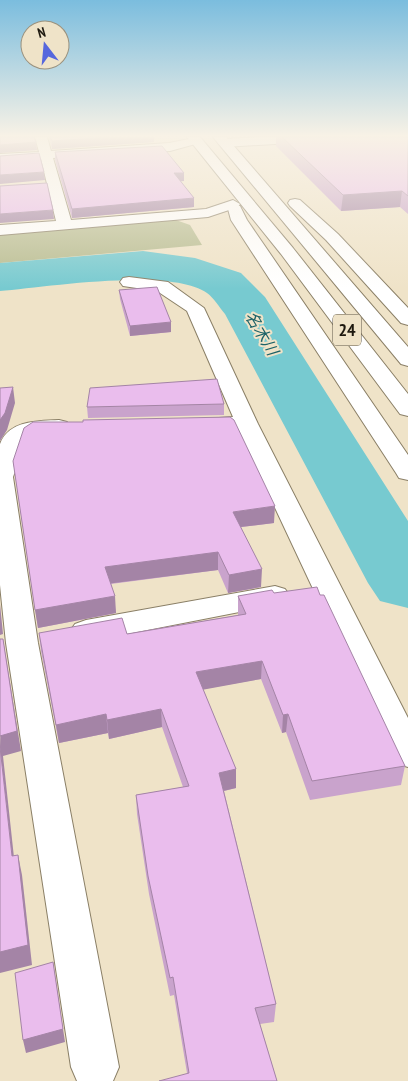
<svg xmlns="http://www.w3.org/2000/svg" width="408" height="1081" font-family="'PT Sans Narrow','Noto Sans JP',sans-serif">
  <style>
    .green { fill: #b9bd92 }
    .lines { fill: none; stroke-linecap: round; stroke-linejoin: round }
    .river { fill: #77cad0; fill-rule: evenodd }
    .minor-casing { stroke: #8a7f66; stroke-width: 2 }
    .highway-casing { stroke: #8a7f66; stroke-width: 2 }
    .minor { fill: #fff; fill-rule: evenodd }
    .highway { fill: #fff; fill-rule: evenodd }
    .wall { fill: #c9a3cc }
    .shaded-wall { fill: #a484a6 }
    .building { fill: #eabded; stroke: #a484a6 }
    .labels { text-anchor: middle; stroke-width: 4; stroke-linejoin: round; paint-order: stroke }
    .far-water-label { font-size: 16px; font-style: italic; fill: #1d6267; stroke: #efe3c8 }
    .shield { fill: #efe3c8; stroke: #5c5546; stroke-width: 1 }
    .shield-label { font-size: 18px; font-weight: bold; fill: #1d180e }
  </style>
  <rect width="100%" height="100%" fill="#efe3c8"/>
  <path class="green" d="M173,219L190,225L202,245L0,263V234Z"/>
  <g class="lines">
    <path class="river" d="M143,251L195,258L241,273L265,297L408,521V608L380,601L368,583L225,314C219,307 214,298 207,293C172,267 45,287 0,291V263Z"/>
    <g class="minor-casing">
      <path id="minor" d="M35,137H47L51,151L169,143L199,137L201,140L199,143L170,151L53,158L71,220L206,209L233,200L240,204L238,207L208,217L0,235V225L56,221L41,159L0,162V154L39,152Z
        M260,137H330L324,141L224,147L218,143L224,139Z
        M129,277L168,282L204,308L258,424L408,718V767L395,763L390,753L239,431L199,432L191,430L187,425L191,420L233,417L187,311L157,291L123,286L120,282L123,278Z
        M59,420L67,422L71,427L67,432L37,435L25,442L13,477L38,643L119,1067L113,1081H77L71,1067L6,643L0,585V444C9,420 38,421 59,420Z
        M275,586L285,589L290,596L285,603L86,642L75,638L70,631L75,624L86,620Z"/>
    </g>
    <g class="highway-casing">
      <path id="highway" d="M187,137H200L293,248L408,394V416L400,414L281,254Z
        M213,137H226L408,347V366L401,364Z
        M295,199L300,200L338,234L408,308V325L401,323L326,240L290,206L288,203L290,200Z
        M235,205L240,206L247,220L408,455V480L399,478L396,473L231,220L228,209Z"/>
    </g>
    <use href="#minor" class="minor"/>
    <use href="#highway" class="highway"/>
  </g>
  <path class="wall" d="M49,137H155L154,138V142L52,149Z
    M276,137H408V214L400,207L341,211L276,146Z
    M55,152L184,181H180L194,207L72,218L55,160Z
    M119,290L171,332L130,336L120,299Z
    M224,404V415L88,418L87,407Z
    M13,461L274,523L241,527L261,587L228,593L218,570L111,584L116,613L38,628Z
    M274,593L320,595L405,766L401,785L310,800L286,732L282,733L261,679L203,689L236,769V788L224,791L276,1004L274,1022L260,1024L277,1081L187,1073L174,995L170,996L149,894L137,814L136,795L183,787L162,727L109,739L108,733L59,743L41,651L39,633L127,634L238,615V596Z"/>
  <path class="shaded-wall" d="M110,137H155L154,138V142L52,149V141Z
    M36,142L37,150L0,153V145Z
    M44,172L45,180L0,184V175Z
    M174,173H184V181L174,182Z
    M402,191L400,207L341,211L343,195Z
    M194,198V207L72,218V209Z
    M53,210L54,219L0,223V214Z
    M171,322V332L130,336V326Z
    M13,387L15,403L7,430L0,441V420Z
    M275,506L274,523L232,528L233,512Z
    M218,552V570L106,584L105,567Z
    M262,569L261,587L228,593L229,575Z
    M115,596L116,613L38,628L35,610Z
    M0,604L3,634L0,635Z
    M3,639L21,751L3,756L16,876L12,856L0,747Z
    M262,661L261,679L196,691V672Z
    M161,709L162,727L109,739L107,720Z
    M106,714L108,733L59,743L56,725Z
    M288,714L286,732L282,733L283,715Z
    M236,769V788L219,792V773Z
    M18,855L22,875L32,965L0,973V952Z
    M53,962L65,1042L26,1053L23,1040Z"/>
  <path class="building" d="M0,137H34L36,142L0,145Z
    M50,137H110L52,141Z
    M282,137H408V196L402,191L343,195Z
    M162,146L184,173H174L194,198L72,209L55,152Z
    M39,153L44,172L0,175V156Z
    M47,183L53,210L0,214V186Z
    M157,287L171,322L130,326L119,290Z
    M217,379L224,404L87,407L90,388Z
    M13,387L5,413L0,420V388Z
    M230,417L234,420L275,506L233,512L262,569L229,575L218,552L105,567L115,596L35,610L13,461L24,428L33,422H83V420Z
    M317,587L320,595H324L405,766L312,781L288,714L283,715L262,661L196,672L236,769L219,773L276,1004L255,1008L277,1081H159L189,1073L173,977L170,978L148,876L136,795L189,786L161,709L107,720L106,714L56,725L39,633L122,618L127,634L246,614L238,596L272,590L274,593Z
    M0,639H3L17,731L0,736Z
    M0,747L12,856L18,855L28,945L0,952Z
    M53,962L63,1029L23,1040L15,973Z"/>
  <linearGradient id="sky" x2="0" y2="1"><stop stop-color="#7bbdde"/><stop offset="0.47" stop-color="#f8f2e6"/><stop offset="1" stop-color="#f8f2e6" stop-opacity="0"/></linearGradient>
  <rect width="408" height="289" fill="url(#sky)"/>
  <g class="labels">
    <g class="far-water-label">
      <text transform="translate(262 333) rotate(59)" y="6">名木川</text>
    </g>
    <rect class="shield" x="333" y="314.5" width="28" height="31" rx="4"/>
    <g class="shield-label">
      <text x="347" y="336">24</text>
    </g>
  </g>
  <g transform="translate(45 45) rotate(344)"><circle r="24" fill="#efe3c8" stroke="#9b927e"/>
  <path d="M0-4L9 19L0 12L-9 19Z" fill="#5667dd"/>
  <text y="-8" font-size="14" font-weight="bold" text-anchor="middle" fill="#1d180e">N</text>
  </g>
</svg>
